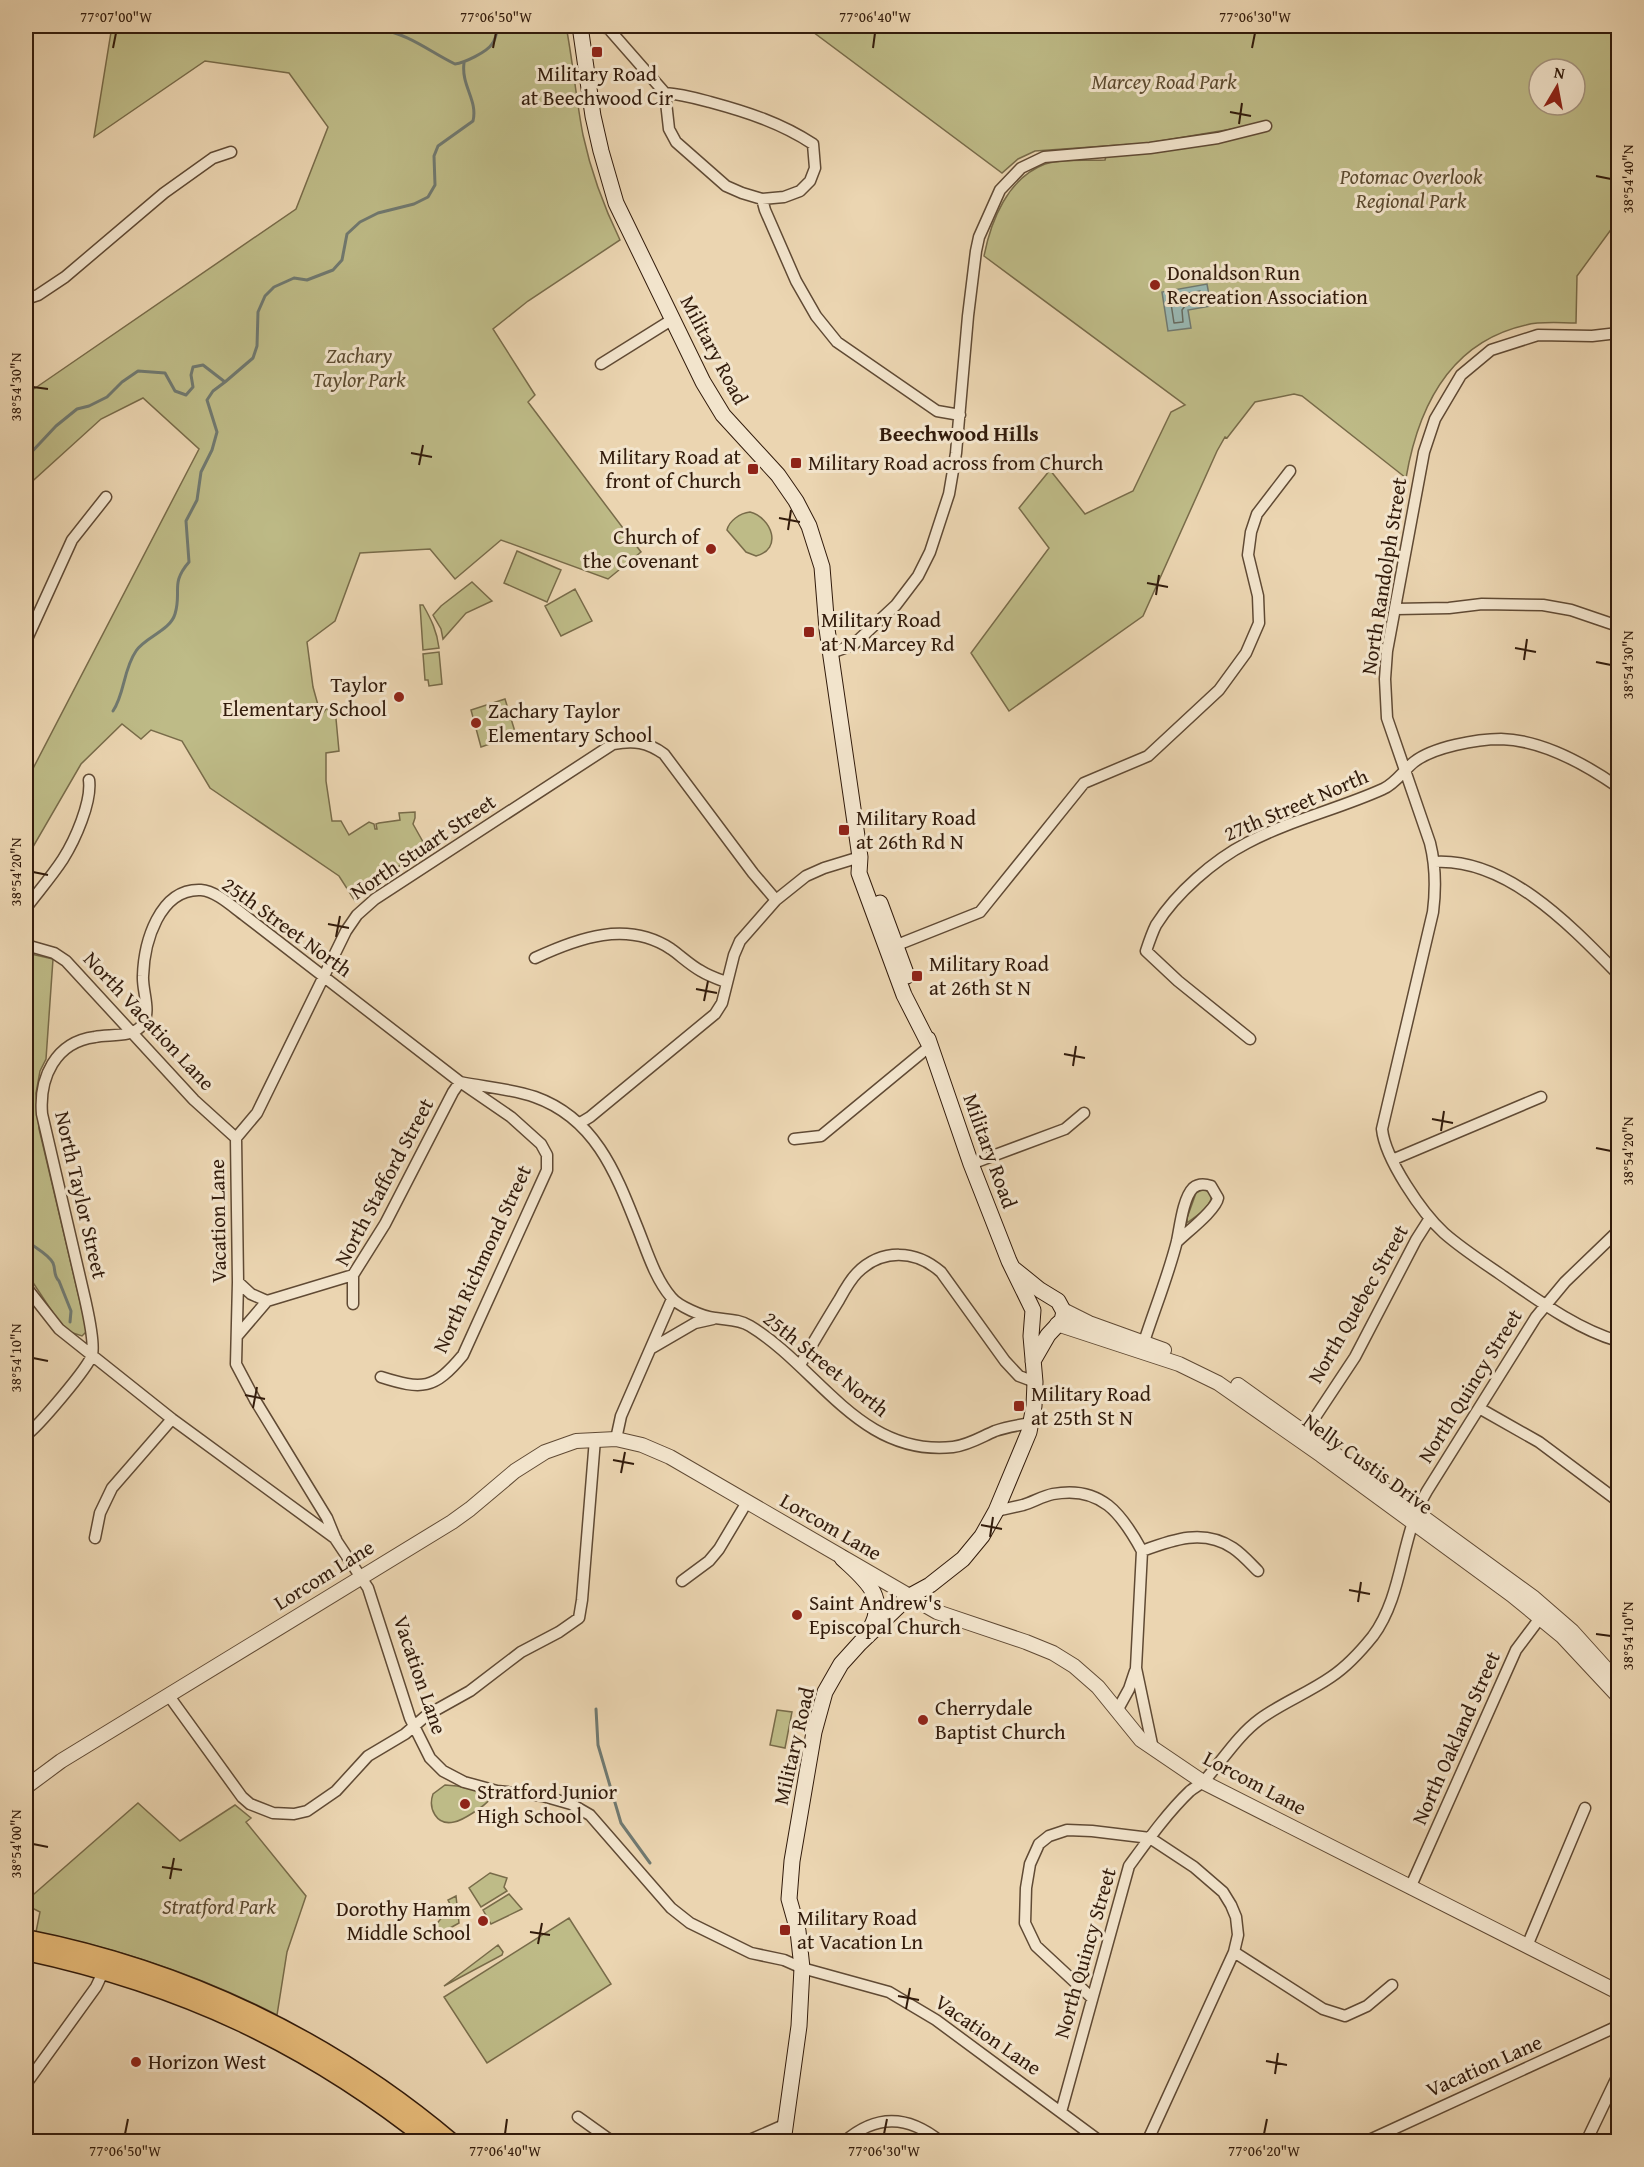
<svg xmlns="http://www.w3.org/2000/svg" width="1644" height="2167" font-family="'Gentium Book Plus',serif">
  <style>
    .green { fill: #bebb87; stroke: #786b49; stroke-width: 1.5; fill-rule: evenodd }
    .water { fill: #99b8b3; stroke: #707970; stroke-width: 1.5 }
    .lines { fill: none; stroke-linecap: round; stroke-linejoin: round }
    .shore { stroke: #666a5f; stroke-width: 1.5 }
    .stream { stroke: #707970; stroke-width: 3 }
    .minor-casing { stroke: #604a34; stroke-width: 13 }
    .tertiary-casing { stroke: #604a34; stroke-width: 16 }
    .secondary-casing { stroke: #321b0b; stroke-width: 17 }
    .primary-casing { stroke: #321b0b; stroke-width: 19 }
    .minor { stroke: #f2e4cc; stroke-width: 10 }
    .tertiary { stroke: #f2e4cc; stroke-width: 14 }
    .secondary { stroke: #f2e4cc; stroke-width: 15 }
    .primary { stroke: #e6ba78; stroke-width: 16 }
    .ticks { fill: none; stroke: #321b0b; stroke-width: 2 }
    .poi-dot { fill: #8f2418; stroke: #f2e4cc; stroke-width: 2 }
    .labels { text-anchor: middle; stroke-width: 6; stroke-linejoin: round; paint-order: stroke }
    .poi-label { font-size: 21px; fill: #321b0b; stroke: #f2e4cc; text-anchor: start }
    .park-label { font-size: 21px; font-style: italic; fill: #5c4b30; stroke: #f2e4cc }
    .street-label { font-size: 21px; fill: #321b0b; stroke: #f2e4cc }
    .neighbourhood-label { font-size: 22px; font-weight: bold; fill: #321b0b; stroke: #f2e4cc }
    .neatline { fill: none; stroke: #321b0b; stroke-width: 2 }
    .ticks-label { font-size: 15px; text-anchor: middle; fill: #321b0b }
  </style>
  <rect width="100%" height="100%" fill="#ebd5b1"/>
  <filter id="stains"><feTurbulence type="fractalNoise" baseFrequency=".00333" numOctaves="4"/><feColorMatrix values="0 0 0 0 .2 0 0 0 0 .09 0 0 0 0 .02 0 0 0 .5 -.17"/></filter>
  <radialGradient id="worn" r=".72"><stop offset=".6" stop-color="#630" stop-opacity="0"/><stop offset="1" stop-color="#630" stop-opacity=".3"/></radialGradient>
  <path class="green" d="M112,26H566C573,62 576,99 583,135C591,172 604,207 620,240L528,301L493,329L535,395L528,402L641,552L608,579L501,540L455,579L430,549L360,553L335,621L307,642L313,687L321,716L326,709L335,708L339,751L326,753V781L332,821H341L349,835L369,822L374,824L375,829H377L376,824L379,823L400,820L399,813L415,812V818L413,824L427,849L367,886L355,901L339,876L210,788L182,741L151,730L141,739L122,724L81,764L26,859V782L199,449L143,398L101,419L26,487V392L28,393L296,209L328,127L289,73L205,61L94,137Z
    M805,26H1618V220L1577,276L1576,323C1560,323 1541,321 1526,325C1450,342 1418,408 1406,478L1302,396L1294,394L1255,402L1227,438L1225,437L1217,451L1143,616L1009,711L971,653L1049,548L1019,508L1050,470L1085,514L1133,491L1171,412L1185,405L984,256C991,220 1008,178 1045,164C1061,158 1088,161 1105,160L1106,156L1267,131L1262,124L1148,143L1035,151L1018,159L1002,173ZM1539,69H1575V105H1539Z
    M750,512C772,518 783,549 756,556L746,552L727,530C729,521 740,513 750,512Z
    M517,551L561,570L547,602L504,583Z
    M472,582L492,601L466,613L443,639L441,629L433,615L441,606Z
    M575,589L592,621L561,636L545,606Z
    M420,605H423C431,619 437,631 439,648L423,650Z
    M439,652L442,684L429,686L428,680H425L423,654Z
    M505,699L516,735L481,747L471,710Z
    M31,954L53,959L46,1059L40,1071L36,1093L39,1129L87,1331L82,1336L70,1332L59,1322L26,1272V955Z
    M1203,1189L1211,1193C1214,1206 1196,1216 1187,1223V1218L1196,1193Z
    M777,1710L792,1712L785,1748L770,1745Z
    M445,1785L457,1786L486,1792L490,1795V1799C485,1806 462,1821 454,1822C436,1826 428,1808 433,1794Z
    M138,1803L180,1841L235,1805L251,1818L246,1822L306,1896L287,1952L277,2015C201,1976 120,1949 36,1932L40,1912L26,1905V1901Z
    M490,1873L507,1878L504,1887L507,1891L481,1907L469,1888Z
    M509,1894L522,1909L491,1924L483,1910Z
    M456,1896L459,1923L443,1932L435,1926L451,1906L448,1900Z
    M569,1918L611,1984L487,2063L444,1997Z
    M498,1945L503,1952L502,1955L444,1986Z"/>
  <path class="water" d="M1207,284L1211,306L1188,310L1191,328L1168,331L1162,292Z"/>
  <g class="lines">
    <path class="shore" d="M1200,291L1203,293V301L1185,306L1182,310L1183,322L1174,323L1170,297Z"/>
    <path class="stream" d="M310,26C332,32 357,28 380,30C408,33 430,52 455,64C464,63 487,52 492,44C496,39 497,31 498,26
      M26,458L56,426L77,409L89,406L107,397L122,382L138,371L165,373L175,391L186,395L193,387L191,375L193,367L203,365L225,382L253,358L257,346L258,312L265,296L274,287L294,278L307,280L333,270L342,260L347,234L360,222L378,213L414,204L428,197L435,185L434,156L438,146L473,121C478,100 461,86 464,63
      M113,711C125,693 123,670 136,651C145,637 170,631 175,614C182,591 170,584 189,562L186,521L197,500L201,472L212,450L217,432L207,400L213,391L225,382
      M26,1196L31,1210L26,1227
      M26,1240C33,1247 48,1253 53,1263C56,1270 53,1275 59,1281L71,1311L70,1322
      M596,1709L598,1745L621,1823L650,1863"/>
    <g class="minor-casing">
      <path id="minor" d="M591,26L608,28L665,93C681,94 695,98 710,102C747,112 781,123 813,144L815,168L810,181L800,191L784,197L762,199L742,193L726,186L676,142L669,129L665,93
        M762,199L765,210L796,281L816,316L837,342L937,411L960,415
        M26,299L38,295L65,277L164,193L213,158L231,152
        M1618,333L1592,336L1538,335L1491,350L1461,375L1435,419L1424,452L1387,651L1385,679L1387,718L1430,843C1436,867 1436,888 1433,912L1382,1129C1385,1159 1422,1213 1444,1233C1461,1248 1481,1261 1500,1274C1535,1298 1576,1329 1618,1341
        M601,364L673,319
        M1396,609L1449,608L1482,604L1543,605L1571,610L1618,626
        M26,641L72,540L106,497
        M831,653L853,645L896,605L918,576L930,552L949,494L956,453L968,316L976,251L979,237L1000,190L1021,168L1044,157L1150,148L1218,138L1266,126
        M1435,862C1507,858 1571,926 1618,974
        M26,908C38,892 52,876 63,859C75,840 92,802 89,780
        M26,945L54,953L66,961L194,1100L236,1138
        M892,947L980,912L1084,783L1148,756L1219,690L1246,653L1259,623L1258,596L1248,555L1251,532L1257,514L1290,471
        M535,958C578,938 627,920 671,949C681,956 690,965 701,971C709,976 718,979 726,982
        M1250,1039L1178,981L1146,951C1149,942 1152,933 1156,925C1176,893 1214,860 1247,843C1290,820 1339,809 1383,789C1395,784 1404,770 1414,762C1433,747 1477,739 1501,739C1543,740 1585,764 1618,787
        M580,1123L590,1117L715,1014L722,1003L734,955L740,941L776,900L806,876L824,868L860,857
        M236,1138L238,1282L236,1364L255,1400L327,1518L336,1540L368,1588L410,1718L430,1758L443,1771L464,1782L497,1791L543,1796L571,1804L590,1815L671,1908L690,1923L751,1953L784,1960L802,1968L889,1992L936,2020L1101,2142
        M236,1138L257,1113L346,931L357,915L375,899L613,744C634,740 647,742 664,754L753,873L776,900
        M794,1139L821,1136L930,1046
        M1392,1160L1541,1097
        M971,1164L1065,1129L1084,1113
        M238,1282L251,1294L267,1301
        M26,1287L59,1329L172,1419L336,1539
        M353,1304V1275L385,1224L453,1092L460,1082C485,1087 512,1089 535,1097C594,1118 615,1171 636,1224C646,1248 654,1277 671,1297C678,1306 703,1317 715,1318C727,1320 739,1319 750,1326C819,1368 860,1457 953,1447C969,1445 981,1437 995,1431C1006,1427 1019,1425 1031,1423
        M238,1335L267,1301L353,1275
        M652,1348L695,1323L713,1319
        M1142,1348C1153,1313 1168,1277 1177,1241C1180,1227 1183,1198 1193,1188C1199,1183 1205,1184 1211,1186L1218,1198C1216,1210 1187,1232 1177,1242
        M800,1365C813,1343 826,1321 839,1300C844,1291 850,1280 857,1273C882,1248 916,1250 941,1272L1005,1361L1019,1376L1035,1382
        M1479,1408L1539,1442L1618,1501
        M26,1435C37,1428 88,1368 92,1355C95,1342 88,1313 85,1299L42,1114C39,1078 55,1042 95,1037C109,1034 133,1038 142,1025C152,1012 142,991 143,976C144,943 159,888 201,890C216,891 233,907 244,915L460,1082L511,1117L541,1144L547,1155V1170L463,1355C434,1390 422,1390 381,1377
        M1302,1437L1355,1357L1416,1240L1430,1218
        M616,1439L621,1416L672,1299
        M996,1511C1005,1509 1014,1507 1023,1505C1033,1502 1043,1496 1053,1494C1101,1485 1122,1514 1142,1551
        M95,1538L100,1513L112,1488L172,1419
        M1142,1551L1136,1668L1153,1749
        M1142,1551C1172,1540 1203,1528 1233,1548C1242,1554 1250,1563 1258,1571
        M682,1581L709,1561L719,1549L747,1502
        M169,1696L242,1797L250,1804L273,1813L294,1814L307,1811L336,1791L368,1756L405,1734L427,1715L470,1691L521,1652L559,1632L579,1618L582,1600L595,1439
        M1118,1709L1129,1689L1135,1671
        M1410,1888L1516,1650L1543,1614
        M1527,1946L1585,1808
        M1234,1952L1323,2009L1345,2016L1367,2006L1392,1985
        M1092,1998L1036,1946L1025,1923L1026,1888L1030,1864L1039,1844L1049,1836L1067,1830L1092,1831L1150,1838L1194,1867L1223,1892L1231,1905L1236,1917L1238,1935L1234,1952L1147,2142
        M26,2084L96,1987L105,1968
        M1061,2112L1129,1866C1148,1840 1167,1813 1190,1791C1195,1787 1200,1785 1205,1780C1223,1760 1237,1736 1260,1719C1282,1703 1308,1693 1331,1677C1346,1667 1361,1651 1373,1636C1404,1594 1400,1536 1427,1491L1536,1317L1565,1282L1618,1231
        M578,2117L613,2142
        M745,2142L784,2125
        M844,2142C876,2114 908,2115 941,2142
        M1365,2142L1618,2026
        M1586,2142L1618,2075"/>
    </g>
    <g class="tertiary-casing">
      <path id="tertiary" d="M1063,1310L1089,1323L1164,1350
        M1057,1324L1179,1364L1218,1383L1321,1455L1512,1595L1562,1636L1618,1696
        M1238,1385L1416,1512L1534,1598L1572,1631L1618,1682
        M26,1787L61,1761L452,1522L470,1509L515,1471L545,1452L576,1441L616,1439L642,1445L670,1457L937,1612L1026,1642L1053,1653L1074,1666L1098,1687L1141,1740L1203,1782L1618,1992"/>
    </g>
    <g class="secondary-casing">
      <path id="secondary" d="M580,26L593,116L601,151L616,203L703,382L723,415L778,475L796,501L809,526L822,567L827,629L860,857L859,873L904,995L930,1046
        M880,903L907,976
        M928,1039L971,1164L1009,1261L1032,1308
        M1014,1269L1040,1290L1058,1301L1064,1312L1062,1320L1048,1335L1033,1361
        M842,1558C864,1579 889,1596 870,1629
        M783,2142L799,2026L802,1968L798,1931L789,1899L792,1861L814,1732L825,1692L841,1664L860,1643L908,1597L930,1585L963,1559L982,1536L996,1511L1029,1432L1034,1406L1035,1382L1031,1336L1033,1310"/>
    </g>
    <g class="primary-casing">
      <path id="primary" d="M26,1938C183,1969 329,2038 452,2142
        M26,1952C180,1985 306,2043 430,2142"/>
    </g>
    <use href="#minor" class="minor"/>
    <use href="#tertiary" class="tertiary"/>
    <use href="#secondary" class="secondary"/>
    <use href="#primary" class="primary"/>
  </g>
  <path class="ticks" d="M113,48L116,33M493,48L496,33M873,48L875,33M1252,48L1255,33M1230,112L1251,116M1239,124L1242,103M1596,176L1611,179M33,387L48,389M411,453L432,457M419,465L423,445M779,518L800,522M788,530L791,510M1147,583L1168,587M1156,595L1159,575M1515,648L1536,652M1524,660L1527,639M1596,662L1611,665M33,872L48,875M328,924L349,928M336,937L340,916M696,989L717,993M704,1001L708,981M1064,1054L1085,1058M1073,1066L1076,1046M1432,1119L1453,1123M1441,1131L1444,1111M1596,1148L1611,1151M33,1358L48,1361M245,1395L265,1399M253,1408L257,1387M613,1460L634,1464M621,1473L625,1452M981,1525L1002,1529M990,1537L993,1517M1349,1590L1370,1594M1358,1602L1361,1582M1596,1634L1611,1636M33,1844L48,1847M162,1867L182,1870M170,1879L174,1858M530,1932L550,1935M538,1944L542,1923M898,1996L919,2000M906,2009L910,1988M1266,2061L1287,2065M1275,2074L1278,2053M125,2134L128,2119M505,2134L507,2119M884,2134L887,2119M1264,2134L1267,2119"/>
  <g class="poi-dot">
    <rect x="591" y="46" width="12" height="12" rx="3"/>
    <circle cx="1155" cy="285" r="6"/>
    <rect x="790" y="457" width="12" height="12" rx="3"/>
    <rect x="747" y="463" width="12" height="12" rx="3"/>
    <circle cx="711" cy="549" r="6"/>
    <rect x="803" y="626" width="12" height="12" rx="3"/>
    <circle cx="399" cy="697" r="6"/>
    <circle cx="476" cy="723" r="6"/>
    <rect x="838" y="824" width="12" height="12" rx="3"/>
    <rect x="911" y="970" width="12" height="12" rx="3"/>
    <rect x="1013" y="1400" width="12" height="12" rx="3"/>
    <circle cx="797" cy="1615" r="6"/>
    <circle cx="923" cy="1720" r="6"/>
    <circle cx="465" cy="1804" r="6"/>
    <circle cx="483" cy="1921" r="6"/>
    <rect x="779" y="1924" width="12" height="12" rx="3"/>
    <circle cx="136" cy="2062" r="6"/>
  </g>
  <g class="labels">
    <g class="poi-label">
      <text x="597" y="81" text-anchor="middle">Military Road<tspan x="597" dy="24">at Beechwood Cir</tspan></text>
      <text x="1167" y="280">Donaldson Run<tspan x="1167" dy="24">Recreation Association</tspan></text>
      <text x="741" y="464" text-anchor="end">Military Road at<tspan x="741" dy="24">front of Church</tspan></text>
      <text x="808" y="470">Military Road across from Church</text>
      <text x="699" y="544" text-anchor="end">Church of<tspan x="699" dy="24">the Covenant</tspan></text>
      <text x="821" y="627">Military Road<tspan x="821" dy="24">at N Marcey Rd</tspan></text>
      <text x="387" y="692" text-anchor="end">Taylor<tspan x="387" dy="24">Elementary School</tspan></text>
      <text x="488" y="718">Zachary Taylor<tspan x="488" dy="24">Elementary School</tspan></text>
      <text x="856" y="825">Military Road<tspan x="856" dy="24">at 26th Rd N</tspan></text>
      <text x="929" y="971">Military Road<tspan x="929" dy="24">at 26th St N</tspan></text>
      <text x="1031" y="1401">Military Road<tspan x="1031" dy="24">at 25th St N</tspan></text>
      <text x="809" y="1610">Saint Andrew's<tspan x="809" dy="24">Episcopal Church</tspan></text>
      <text x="935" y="1715">Cherrydale<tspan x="935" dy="24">Baptist Church</tspan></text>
      <text x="477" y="1799">Stratford Junior<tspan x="477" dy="24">High School</tspan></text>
      <text x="471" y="1916" text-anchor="end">Dorothy Hamm<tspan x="471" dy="24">Middle School</tspan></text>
      <text x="797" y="1925">Military Road<tspan x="797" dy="24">at Vacation Ln</tspan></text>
      <text x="148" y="2069">Horizon West</text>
    </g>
    <g class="park-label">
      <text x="1164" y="89">Marcey Road Park</text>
      <text x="1411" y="184">Potomac Overlook<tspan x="1411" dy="24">Regional Park</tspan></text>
      <text x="359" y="363">Zachary<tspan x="359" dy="24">Taylor Park</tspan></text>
      <text x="219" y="1914">Stratford Park</text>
    </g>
    <g class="street-label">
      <text transform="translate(714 350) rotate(62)" y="7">Military Road</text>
      <text transform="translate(1384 576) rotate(-81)" y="7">North Randolph Street</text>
      <text transform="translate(1296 805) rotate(-23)" y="7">27th Street North</text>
      <text transform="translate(423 847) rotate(-34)" y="7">North Stuart Street</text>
      <text transform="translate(287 927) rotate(36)" y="7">25th Street North</text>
      <text transform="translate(149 1021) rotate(47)" y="7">North Vacation Lane</text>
      <text transform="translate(990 1151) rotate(70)" y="7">Military Road</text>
      <text transform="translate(384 1182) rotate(-62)" y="7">North Stafford Street</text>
      <text transform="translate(81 1195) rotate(77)" y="7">North Taylor Street</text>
      <text transform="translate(218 1221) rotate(-91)" y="7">Vacation Lane</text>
      <text transform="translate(482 1259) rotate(-65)" y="7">North Richmond Street</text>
      <text transform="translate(1358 1304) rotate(-60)" y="7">North Quebec Street</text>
      <text transform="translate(826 1364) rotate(39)" y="7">25th Street North</text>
      <text transform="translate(1470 1386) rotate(-58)" y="7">North Quincy Street</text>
      <text transform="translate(1368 1464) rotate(36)" y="7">Nelly Custis Drive</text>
      <text transform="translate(831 1527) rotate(30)" y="7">Lorcom Lane</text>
      <text transform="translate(324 1575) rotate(-32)" y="7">Lorcom Lane</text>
      <text transform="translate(420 1675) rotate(71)" y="7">Vacation Lane</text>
      <text transform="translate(1456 1738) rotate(-66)" y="7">North Oakland Street</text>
      <text transform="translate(794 1746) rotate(-77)" y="7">Military Road</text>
      <text transform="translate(1255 1783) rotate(28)" y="7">Lorcom Lane</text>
      <text transform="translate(1085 1953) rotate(-74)" y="7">North Quincy Street</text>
      <text transform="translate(988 2035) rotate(35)" y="7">Vacation Lane</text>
      <text transform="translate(1484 2066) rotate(-24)" y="7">Vacation Lane</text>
    </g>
    <g class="neighbourhood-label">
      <text x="959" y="441">Beechwood Hills</text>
    </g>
  </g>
  <rect width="1644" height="2167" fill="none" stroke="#ebd5b1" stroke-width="66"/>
  <g transform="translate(1557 87) rotate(10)"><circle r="28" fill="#f2e4cc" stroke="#a5947f" stroke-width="1.5"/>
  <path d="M0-4.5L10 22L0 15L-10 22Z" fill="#8f2418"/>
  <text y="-9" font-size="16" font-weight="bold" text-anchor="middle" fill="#321b0b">N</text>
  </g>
  <rect x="33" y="33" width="1578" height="2101" class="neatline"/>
  <g class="ticks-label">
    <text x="116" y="22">77°07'00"W</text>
    <text x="496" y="22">77°06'50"W</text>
    <text x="875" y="22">77°06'40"W</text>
    <text x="1255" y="22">77°06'30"W</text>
    <text transform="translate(1628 179) rotate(-90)" y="5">38°54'40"N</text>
    <text transform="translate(16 387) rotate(-90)" y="5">38°54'30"N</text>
    <text transform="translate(1628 665) rotate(-90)" y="5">38°54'30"N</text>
    <text transform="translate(16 872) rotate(-90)" y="5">38°54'20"N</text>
    <text transform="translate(1628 1151) rotate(-90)" y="5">38°54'20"N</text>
    <text transform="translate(16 1358) rotate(-90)" y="5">38°54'10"N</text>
    <text transform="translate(1628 1636) rotate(-90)" y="5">38°54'10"N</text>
    <text transform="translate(16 1844) rotate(-90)" y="5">38°54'00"N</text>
    <text x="125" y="2156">77°06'50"W</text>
    <text x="505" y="2156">77°06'40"W</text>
    <text x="884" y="2156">77°06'30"W</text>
    <text x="1264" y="2156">77°06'20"W</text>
  </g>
  <rect width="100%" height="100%" filter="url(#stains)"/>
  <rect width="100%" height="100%" fill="url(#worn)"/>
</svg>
